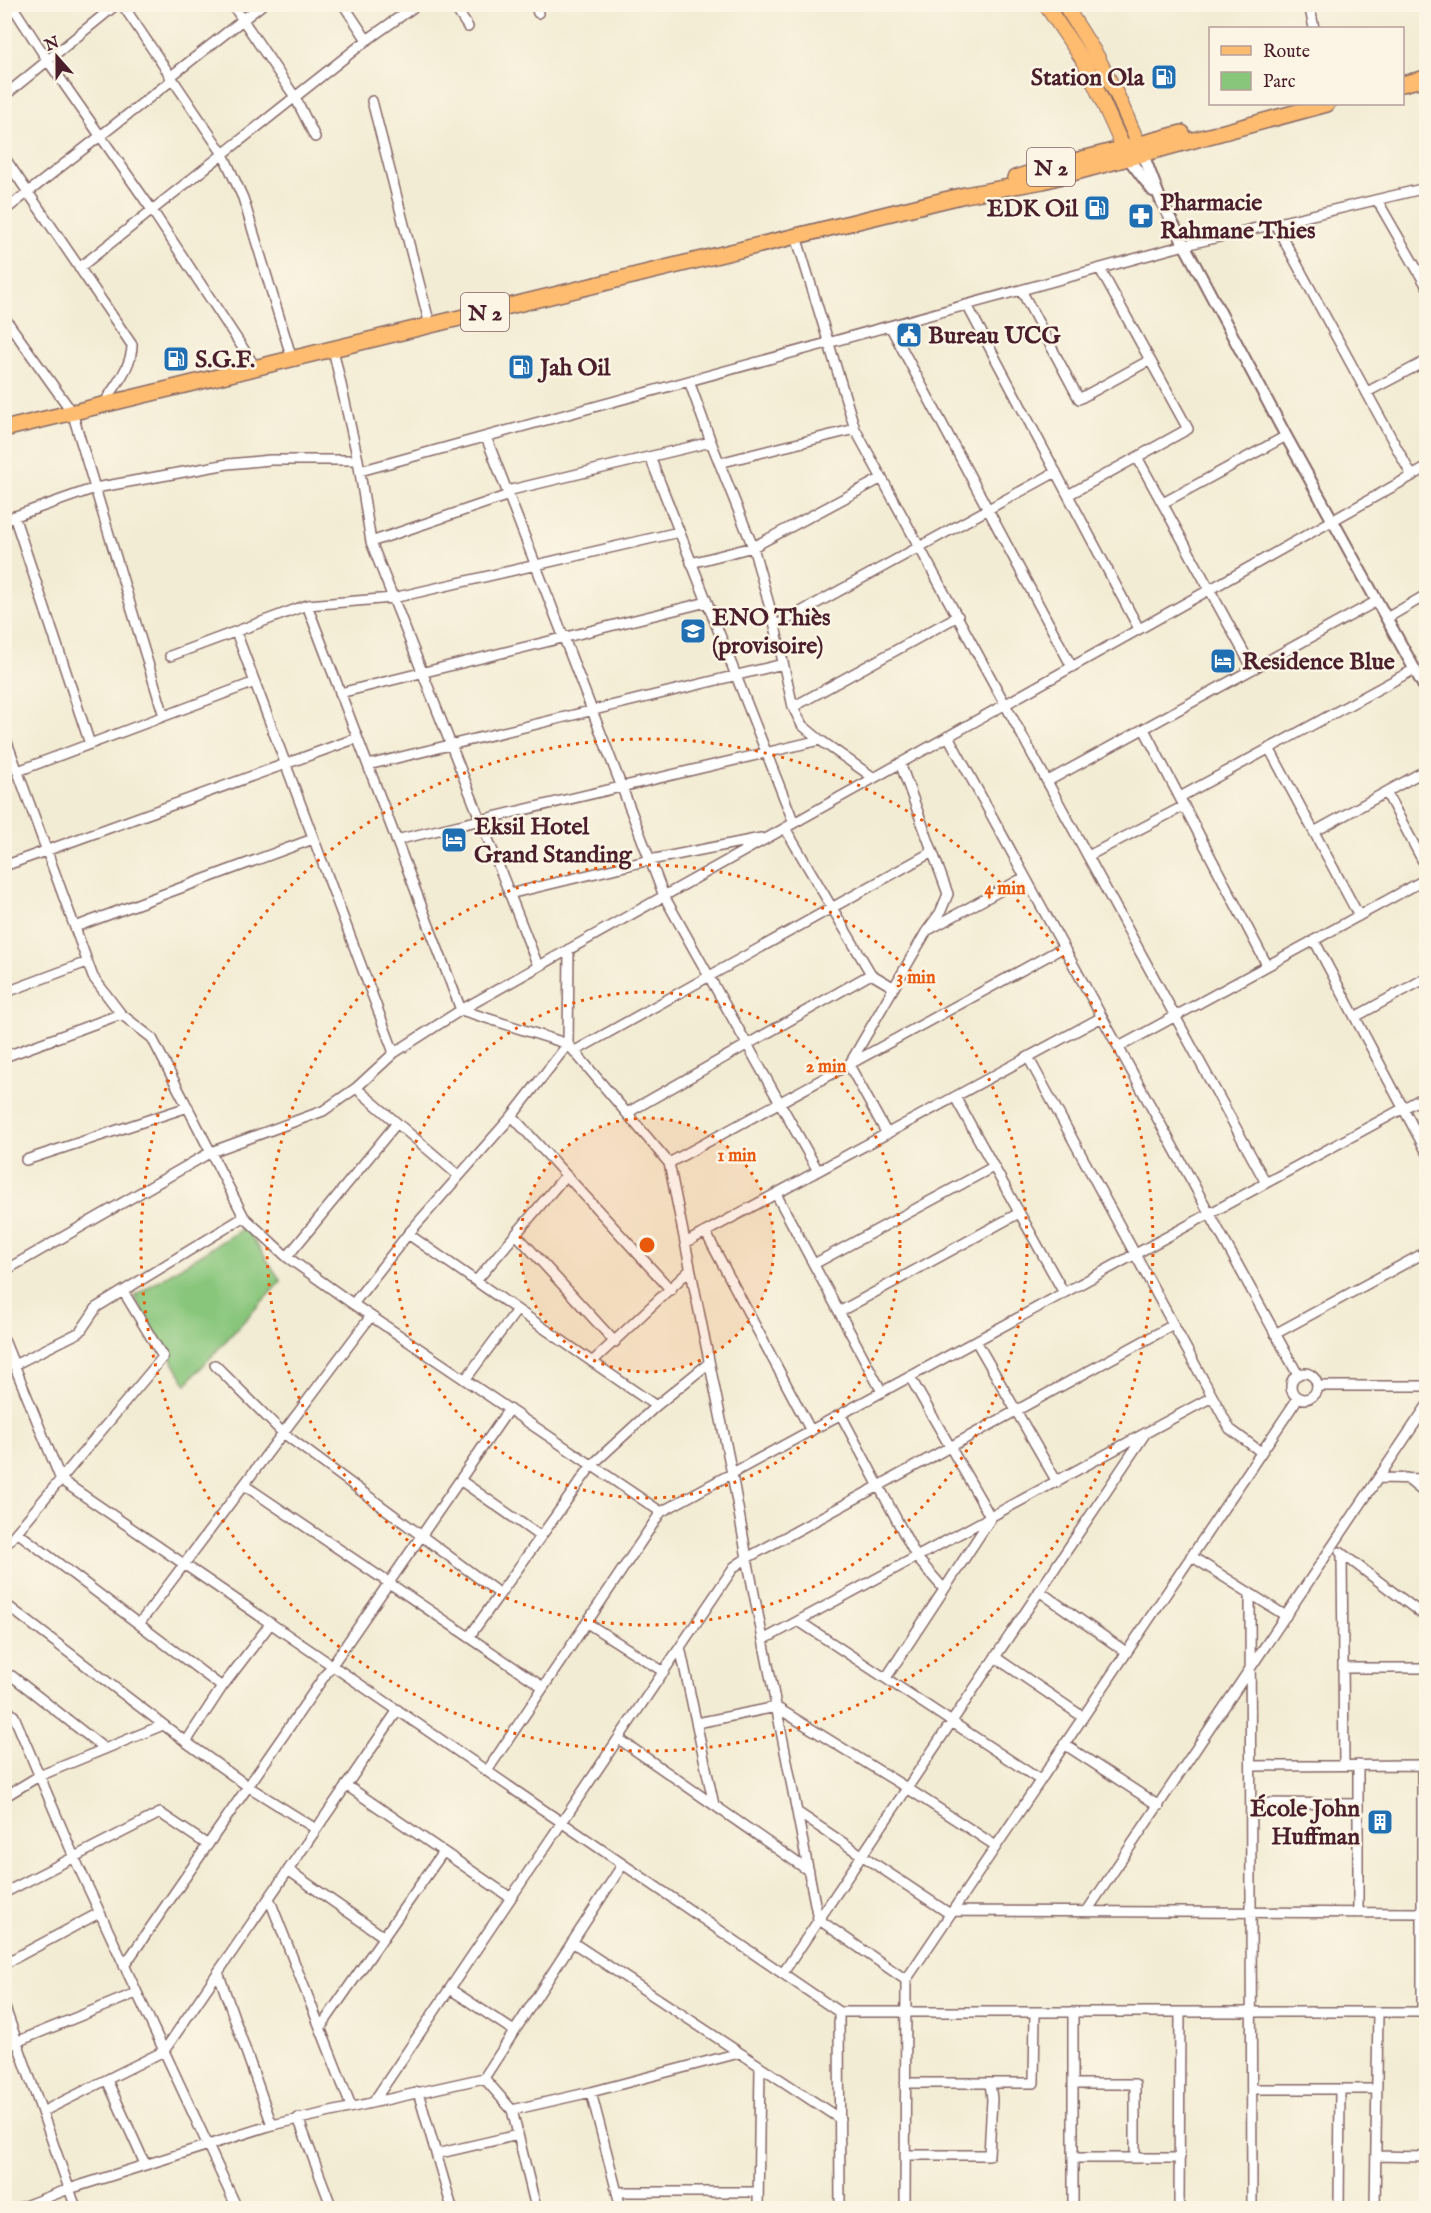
<svg xmlns="http://www.w3.org/2000/svg" width="1431" height="2213" font-family="'IM FELL English',serif">
  <style>
    .green { fill: #88c67c; stroke: #697254; stroke-width: 1.5 }
    .lines { fill: none; stroke-linecap: round; stroke-linejoin: round }
    .minor-casing { stroke: #856766; stroke-width: 12 }
    .tertiary-casing { stroke: #856766; stroke-width: 14 }
    .primary-casing { stroke: #856766; stroke-width: 16 }
    .trunk-casing { stroke: #856766; stroke-width: 18 }
    .minor { stroke: #fff; stroke-width: 9 }
    .tertiary { stroke: #fff; stroke-width: 10 }
    .primary { stroke: #fdbc70; stroke-width: 14 }
    .trunk { stroke: #fdbc70; stroke-width: 15 }
    .ring { fill: none; stroke: #e8590c; stroke-width: 3; stroke-dasharray: 3 6 }
    .labels { text-anchor: middle; stroke-width: 5; stroke-linejoin: round; paint-order: stroke }
    .shield { fill: #fcf5e5; stroke: #7f5f63; stroke-width: 1.5 }
    .shield-label { font-size: 22px; font-weight: bold; fill: #4a1f2b }
    .poi-label { font-size: 24px; font-weight: bold; fill: #4a1f2b; stroke: #fcf5e5; text-anchor: start }
    .centre { fill: #e8590c; stroke: #fcf5e5; stroke-width: 3 }
    .ring-label { font-size: 18px; text-anchor: middle; font-weight: bold; fill: #e8590c; stroke: #fcf5e5; stroke-width: 5; stroke-linejoin: round; paint-order: stroke }
  </style>
  <rect width="100%" height="100%" fill="#fcf5e5"/>
  <filter id="ink" filterUnits="userSpaceOnUse"><feTurbulence type="fractalNoise" baseFrequency=".0167" numOctaves="2"/><feDisplacementMap in="SourceGraphic" scale="12" xChannelSelector="R" yChannelSelector="G"/><feConvolveMatrix kernelMatrix="1 2 1 2 8 2 1 2 1" color-interpolation-filters="sRGB"/></filter>
  <filter id="wash" filterUnits="userSpaceOnUse"><feTurbulence type="fractalNoise" baseFrequency=".008" numOctaves="4" result="noise"/><feDisplacementMap in="SourceGraphic" scale="24" xChannelSelector="R" yChannelSelector="G"/><feGaussianBlur stdDeviation="1.35" result="paint"/><feColorMatrix in="noise" values="0 0 0 0 0 0 0 0 0 0 0 0 0 0 0 0 0 1.4 0 .05"/><feComposite in="paint" operator="in"/></filter>
  <g filter="url(#wash)">
    <rect width="100%" height="100%" fill="#f3ecd4"/>
    <path class="green" d="M245,1227L281,1281L186,1384L134,1296Z"/>
  </g>
  <g filter="url(#ink)">
    <g class="lines">
      <g class="minor-casing">
        <path id="minor" d="M11,4L48,61L152,210L256,368
          M122,4L223,154L243,198L292,359
          M232,4L295,97L315,137
          M343,4L367,40
          M453,4L468,27
          M535,4L538,13
          M1309,4L1314,28
          M170,77L263,4
          M4,96L117,4
          M372,101L430,325
          M4,157L132,345C132,367 115,385 104,404
          M1377,200L1426,285
          M4,211L172,80
          M1275,224L1412,476
          M796,236L855,429L1266,1183
          M79,268L367,40L418,4
          M1021,290L1079,399L1150,360
          M967,305L1139,629
          M4,317L72,412L164,716
          M890,326L1072,667
          M333,349L358,460L371,542L538,966
          M689,381L711,442L753,547L775,626L793,707L802,725L820,740L874,778
          M1367,392L1426,361
          M486,437L664,896L818,1171
          M650,457L794,823
          M1137,457L1253,669
          M719,463L855,429
          M360,471L1185,245L1426,188
          M507,491L711,442
          M1068,495L1188,429L1100,269
          M1163,503L1286,436
          M14,516L90,744
          M4,520L95,488L228,464L270,460H358
          M371,542L509,495
          M691,563L753,547L882,478
          M307,605L461,1010
          M1387,618L1426,595
          M775,626L1056,472
          M236,632L394,1053
          M170,656L307,605L393,598L679,532
          M340,693L707,602
          M793,707L958,616
          M1144,729L1267,965
          M4,734L93,977L121,1014L152,1038L244,1217L287,1257L353,1304L661,1512
          M948,736L1298,1375
          M1269,748L1359,916
          M368,765L783,664
          M18,771L255,682
          M1048,781L1377,601
          M1386,792L1426,867
          M1180,797L1415,669
          M785,828L871,974L893,987
          M1314,832L1426,770
          M396,840L820,740
          M1088,856L1184,806
          M4,866L357,738
          M509,894L650,860L761,838
          M75,927L313,839
          M930,929L1025,877
          M1314,940L1426,1151
          M4,993L87,962
          M461,1010L568,1044L669,1163L732,1474L747,1558L818,1919L906,1980
          M1355,1017L1426,978
          M1119,1047L1426,879
          M575,1051L932,852
          M4,1057L121,1014
          M1028,1057L1230,1429L1261,1452
          M356,1088L459,1176
          M955,1097L1064,1293
          M627,1113L871,974
          M512,1116L671,1290
          M887,1134L849,1065L926,932L940,913L948,894L900,763
          M26,1160L188,1107
          M669,1163L1064,947
          M776,1194L882,1392
          M706,1233L811,1431
          M408,1234L656,1406
          M516,1234L615,1342
          M685,1243L1102,1017
          M287,1257L397,1123
          M814,1264L993,1167
          M4,1271L211,1152L323,1111L356,1088L394,1053L461,1010L1426,468
          M476,1281L566,1175
          M353,1304L408,1234L512,1116L568,1044L569,949
          M839,1312L1019,1213
          M1275,1334L1426,1252
          M4,1340L61,1480L839,2012H1426
          M976,1341L1057,1482
          M592,1362L690,1270
          M14,1365L80,1332L97,1307L244,1217
          M215,1365L283,1433L500,1594
          M1291 1386a13 13 0 1 1 26 0a13 13 0 1 1-26 0Z
          M465,1380L517,1310
          M1317,1386H1426
          M841,1415L917,1558L944,1589
          M1379,1478L1426,1479
          M1406,1478L1426,1494
          M460,1480L541,1537
          M244,1485L543,1687
          M17,1532L222,1687
          M4,1547L163,1357L123,1291
          M1340,1552L1426,1617
          M1342,1554L1344,1765
          M1191,1556L1286,1616
          M1039,1591L1126,1652
          M1250,1593L1252,2208
          M4,1603L186,1742L249,1787L316,1829
          M800,1622L1040,1780
          M587,1623L664,1672
          M139,1624L371,1316
          M469,1637L592,1465L656,1406L709,1363
          M763,1640L1212,1397
          M680,1647L714,1805
          M995,1657L1083,1717
          M1344,1668H1426
          M12,1676L105,1749
          M886,1678L991,1518L910,1377
          M4,1707L14,1716L74,1857L237,2208
          M697,1723L776,1707L907,1788L996,1846
          M619,1739L809,1871
          M186,1742L222,1687L271,1623
          M1064,1744L1159,1806
          M1251,1766L1426,1765
          M487,1771L661,1512L1426,1096
          M346,1785L511,1898
          M4,1797L39,1776L163,1725
          M1251,1803L1358,1804
          M797,1812L950,1914
          M288,1870L384,1937
          M4,1893L160,1813L208,1845
          M269,1898L351,2106
          M953,1911L1422,1913
          M1087,1911L1426,1407
          M1358,1913V1765
          M572,1942L840,2119
          M4,1964L99,1913
          M124,1966L509,1409
          M218,1972L272,2125
          M783,1973L1145,1434
          M450,1989L514,2031
          M4,2005L76,2208
          M839,2012L840,2208
          M1422,2012V1765
          M320,2028L443,1852
          M4,2047L136,1993
          M484,2078L512,2110L536,2208
          M107,2080L145,2164
          M905,2083H1034L1035,2012
          M1073,2084H1135V2158
          M1252,2089H1377
          M418,2092L452,2208
          M591,2092L621,2208
          M374,2101L734,1567L747,1558L1173,1325
          M512,2110L591,2092L739,2053
          M42,2112L164,2051L398,1710
          M298,2118L332,2208
          M436,2154L518,2135
          M905,2155H989L992,2099L990,2083
          M1376,2156L1426,2157
          M1073,2158H1180
          M617,2192H758
          M19,2208L69,2189L272,2125L484,2078L623,1864
          M758,2208L760,2067
          M905,2208L906,1980L1298,1398
          M1073,2208V2012
          M1179,2208L1180,2012
          M1339,2208L1340,2089
          M1375,2208L1378,2012"/>
      </g>
      <g class="tertiary-casing">
        <path id="tertiary" d="M1143,154L1161,201L1286,436L1426,690
          M1128,158L1153,191"/>
      </g>
      <g class="primary-casing">
        <path id="primary" d="M1045,4L1085,63L1128,158
          M1064,4L1097,56L1118,97L1142,152"/>
      </g>
      <g class="trunk-casing">
        <path id="trunk" d="M1402,84L1426,78
          M1015,178L1040,170L1182,133
          M4,429L965,195L1043,181L1327,104"/>
      </g>
      <use href="#minor" class="minor"/>
      <use href="#tertiary" class="tertiary"/>
      <use href="#primary" class="primary"/>
      <use href="#trunk" class="trunk"/>
    </g>
  </g>
  <circle cx="647" cy="1245" r="127" fill="#e8590c" fill-opacity=".12"/>
  <g class="ring">
    <circle cx="647" cy="1245" r="127"/>
    <circle cx="647" cy="1245" r="253"/>
    <circle cx="647" cy="1245" r="380"/>
    <circle cx="647" cy="1245" r="506"/>
  </g>
  <defs>
    <g id="fuel-square" transform="scale(1.35)"><rect x="-9" y="-9" width="18" height="18" rx="4" fill="#1f6fb2" stroke="#fcf5e5"/><path d="M-5.5-6h7V0h2V4h1.3V-2.5L3-4.5l.8-.8L6-3V5H2.5V1h-1V6h-7ZM-4.2-4.7v3.2H.2V-4.7Z" fill="#fff"/></g>
    <g id="pharmacy-square" transform="scale(1.35)"><rect x="-9" y="-9" width="18" height="18" rx="4" fill="#1f6fb2" stroke="#fcf5e5"/><path d="M-2-6h4v4h4v4h-4v4h-4v-4h-4v-4h4Z" fill="#fff"/></g>
    <g id="civic-square" transform="scale(1.35)"><rect x="-9" y="-9" width="18" height="18" rx="4" fill="#1f6fb2" stroke="#fcf5e5"/><path d="M-.6-6.5H3V-4.5H.6V-3L4-1V1h2V6H-6V1h2V-1L-.6-3ZM-1.2 2.5V6h2.4V2.5Z" fill="#fff"/></g>
    <g id="university-square" transform="scale(1.35)"><rect x="-9" y="-9" width="18" height="18" rx="4" fill="#1f6fb2" stroke="#fcf5e5"/><path d="M0-5L7-2L0 1L-7-2ZM-4 1L0 2.5L4 1V4Q0 6-4 4Z" fill="#fff"/></g>
    <g id="hotel-square" transform="scale(1.35)"><rect x="-9" y="-9" width="18" height="18" rx="4" fill="#1f6fb2" stroke="#fcf5e5"/><path d="M-6-4.5h1.5V1H6V5H4.5V3h-9V5H-6ZM-4 0a1.8 1.8 0 1 1 3.6 0ZM.5 0V-2.5h3Q6-2.5 6 0Z" fill="#fff"/></g>
    <g id="building-square" transform="scale(1.35)"><rect x="-9" y="-9" width="18" height="18" rx="4" fill="#1f6fb2" stroke="#fcf5e5"/><path d="M-4-6H4V6H1V3H-1V6H-4ZM-2.5-4.3h1.7v1.8h-1.7ZM.8-4.3h1.7v1.8H.8ZM-2.5-1h1.7V.8h-1.7ZM.8-1h1.7V.8H.8Z" fill="#fff"/></g>
  </defs>
  <g fill-rule="evenodd">
    <use href="#fuel-square" x="1164" y="77"/>
    <use href="#fuel-square" x="1097" y="208"/>
    <use href="#pharmacy-square" x="1141" y="216"/>
    <use href="#civic-square" x="909" y="335"/>
    <use href="#fuel-square" x="176" y="359"/>
    <use href="#fuel-square" x="521" y="367"/>
    <use href="#university-square" x="693" y="631"/>
    <use href="#hotel-square" x="1223" y="661"/>
    <use href="#hotel-square" x="454" y="840"/>
    <use href="#building-square" x="1380" y="1822"/>
  </g>
  <g class="labels">
    <g class="shield">
      <rect x="1027" y="148" width="48" height="38" rx="4.5"/>
      <rect x="461" y="293" width="48" height="38" rx="4.5"/>
    </g>
    <g class="shield-label">
      <text x="1051" y="175">N 2</text>
      <text x="485" y="320">N 2</text>
    </g>
    <g class="poi-label">
      <text x="1144" y="85" text-anchor="end">Station Ola</text>
      <text x="1160" y="210">Pharmacie<tspan x="1160" dy="28">Rahmane Thies</tspan></text>
      <text x="1078" y="216" text-anchor="end">EDK Oil</text>
      <text x="928" y="343">Bureau UCG</text>
      <text x="195" y="367">S.G.F.</text>
      <text x="540" y="375">Jah Oil</text>
      <text x="712" y="625">ENO Thiès<tspan x="712" dy="28">(provisoire)</tspan></text>
      <text x="1242" y="669">Residence Blue</text>
      <text x="474" y="834">Eksil Hotel<tspan x="474" dy="28">Grand Standing</tspan></text>
      <text x="1360" y="1816" text-anchor="end">École John<tspan x="1360" dy="28">Huffman</tspan></text>
    </g>
  </g>
  <circle cx="647" cy="1245" r="9" class="centre"/>
  <g class="ring-label">
    <text x="1005" y="894">4 min</text>
    <text x="916" y="983">3 min</text>
    <text x="826" y="1072">2 min</text>
    <text x="737" y="1161">1 min</text>
  </g>
  <rect width="1431" height="2213" fill="none" stroke="#fcf5e5" stroke-width="24"/>
  <rect x="1209" y="27" width="195" height="78" fill="#fcf5e5" stroke="#b59f9b" stroke-width="1.5"/>
  <rect x="1221" y="46" width="30" height="9" fill="#fdbc70" stroke="#b59f9b" stroke-width="1.5"/>
  <text x="1263" y="57" font-size="18" fill="#4a1f2b">Route</text>
  <rect x="1221" y="72" width="30" height="18" fill="#88c67c" stroke="#b59f9b" stroke-width="1.5"/>
  <text x="1263" y="87" font-size="18" fill="#4a1f2b">Parc</text>
  <g transform="translate(57 57) rotate(339)" stroke="#fcf5e5" stroke-width="4.5" paint-order="stroke">
  <path d="M0-4.5L10 22L0 15L-10 22Z" fill="#4a1f2b"/>
  <text y="-9" font-size="16" font-weight="bold" text-anchor="middle" fill="#4a1f2b">N</text>
  </g>
</svg>
